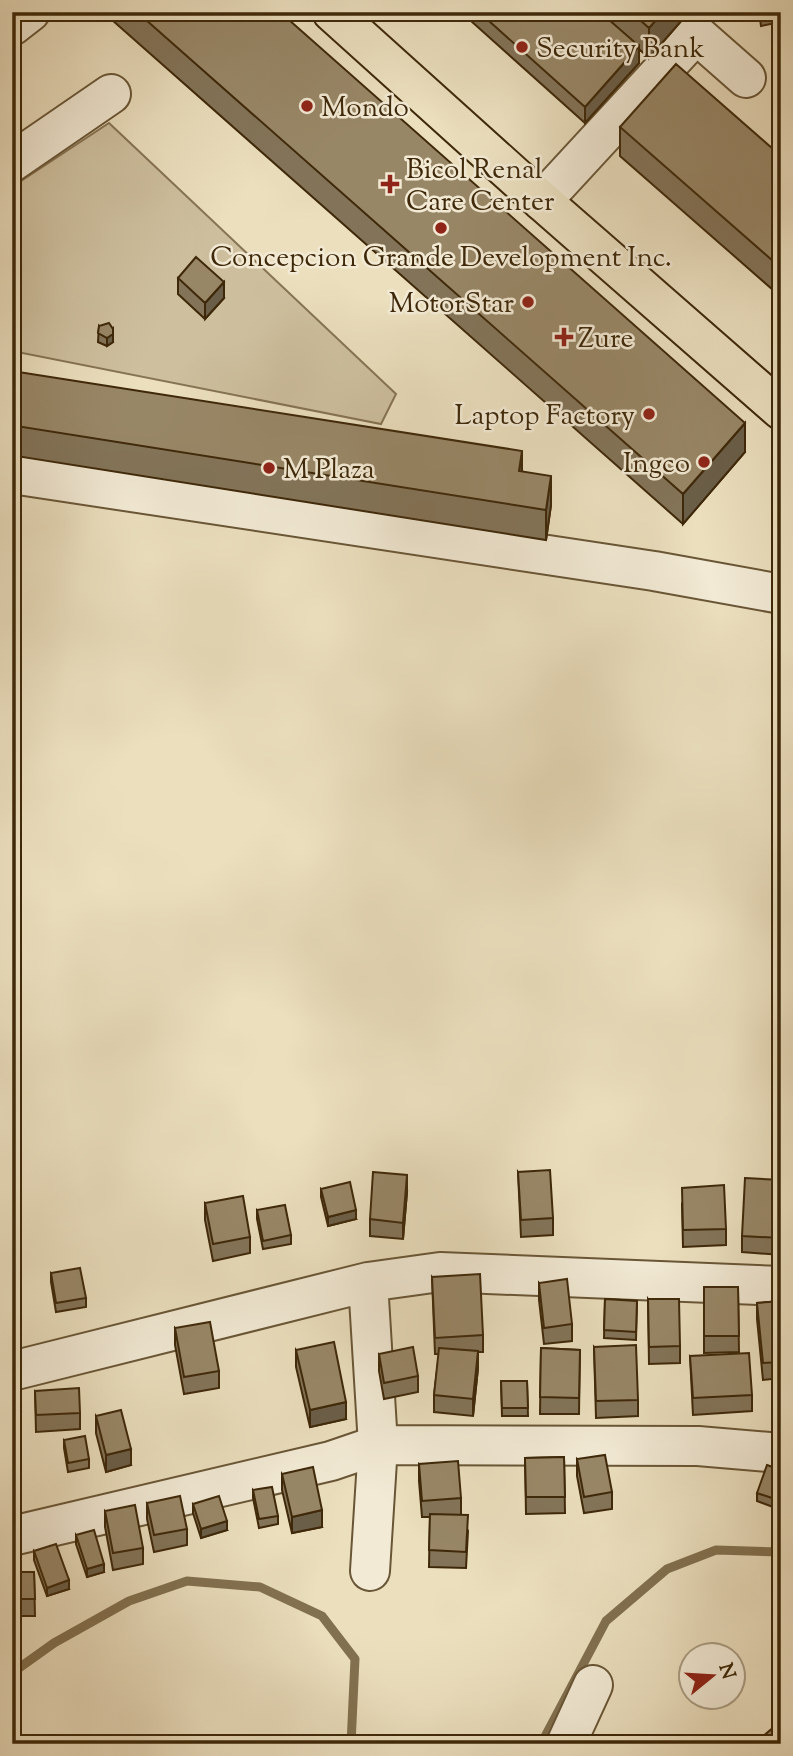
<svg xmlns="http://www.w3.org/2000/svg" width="793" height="1756" font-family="'Sorts Mill Goudy',serif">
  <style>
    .green { fill: #cec09f; stroke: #867454; stroke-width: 2 }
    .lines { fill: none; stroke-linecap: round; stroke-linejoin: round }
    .stream { stroke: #827150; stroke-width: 9 }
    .minor-casing { stroke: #695636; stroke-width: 42 }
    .major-casing { stroke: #3e2809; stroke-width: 42 }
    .minor { stroke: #f2ead5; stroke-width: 38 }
    .major { stroke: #ebdfbe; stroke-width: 38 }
    .wall { fill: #837459; stroke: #3e2809; stroke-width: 2 }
    .shaded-wall { fill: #6a5e48; stroke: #3e2809; stroke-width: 2 }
    .building { fill: #988767; stroke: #3e2809; stroke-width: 2 }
    .poi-dot { fill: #8f2418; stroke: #f2ead5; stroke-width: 2.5 }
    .labels { text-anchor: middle; stroke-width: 5; stroke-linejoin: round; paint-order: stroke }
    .poi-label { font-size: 28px; fill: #3e2809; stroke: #f2ead5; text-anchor: start }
  </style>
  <rect width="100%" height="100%" fill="#ebdfbe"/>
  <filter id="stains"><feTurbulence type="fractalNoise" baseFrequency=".00286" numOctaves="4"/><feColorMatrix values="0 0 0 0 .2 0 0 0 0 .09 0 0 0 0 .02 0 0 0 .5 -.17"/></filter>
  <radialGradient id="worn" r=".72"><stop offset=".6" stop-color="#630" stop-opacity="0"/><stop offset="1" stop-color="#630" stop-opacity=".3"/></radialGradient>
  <path class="green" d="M109,123L396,394L381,424L12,351V187Z"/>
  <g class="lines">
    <path class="stream" d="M12,1673L54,1643L129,1601L187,1581L260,1587L322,1616L355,1659L351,1744
      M541,1744L606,1621L667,1569L716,1550L781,1552"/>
    <g class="minor-casing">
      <path id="minor" d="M12,26L30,12
        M12,162L111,94
        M542,201L696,34L746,78
        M12,474L654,571L781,594
        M368,1282L378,1445L370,1571
        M12,1371L368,1282L440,1272L781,1286
        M12,1536L331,1461L378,1445L698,1446L781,1453
        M566,1744L593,1685"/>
    </g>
    <g class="major-casing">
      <path id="major" d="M332,12L542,201L781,410"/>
    </g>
    <use href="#minor" class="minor"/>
    <use href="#major" class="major"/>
  </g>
  <path class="wall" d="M103,12H280L745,452L683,524Z
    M461,12H689L649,58L639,49V63L585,123Z
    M759,12H781V22L761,26Z
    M620,127L781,156V297L620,156Z
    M178,278L224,298L205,319L178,294Z
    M99,326L113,342L107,346L98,342Z
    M12,371L522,471L551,505L546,540L16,456V420H12Z
    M518,1172L553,1218V1235L521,1237Z
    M781,1180V1255L742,1252V1236Z
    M321,1189L356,1219L328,1226L321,1197Z
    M407,1192L403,1239L370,1236V1219Z
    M205,1203L250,1237V1253L213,1261L205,1220Z
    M682,1204L726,1229V1245L683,1247Z
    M257,1210L291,1235V1244L263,1249L257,1219Z
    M51,1273L86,1298V1307L56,1312L51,1282Z
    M432,1277L483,1335V1352H478V1368L473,1416L434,1412V1395L439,1354H435Z
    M539,1283L572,1324V1341L544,1344L539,1300Z
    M704,1287H738L739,1352L704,1353Z
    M605,1299L637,1301L636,1340L604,1338Z
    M648,1299L680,1346V1363L649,1364Z
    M781,1301V1378L763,1380L757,1319V1303Z
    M175,1328L219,1371V1388L184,1394L175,1345Z
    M594,1347L638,1400V1416L596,1418Z
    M541,1348L580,1350L579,1414H540Z
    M296,1350L346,1419L310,1427L296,1367Z
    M379,1354L418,1376V1392L384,1399L379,1371Z
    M690,1356L752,1395V1411L693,1415Z
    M501,1381H527L528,1416H502Z
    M35,1391L80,1413V1429L36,1432Z
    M96,1416L131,1465L106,1472L96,1433Z
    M64,1440L89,1459V1468L68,1472L64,1448Z
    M564,1457L565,1513L526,1514L525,1458Z
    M577,1459L612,1492V1509L584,1513L577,1476Z
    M419,1464L461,1498V1515L468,1531L466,1568L429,1567L430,1517H422L419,1481Z
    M781,1470V1510L757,1501V1493Z
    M282,1474L322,1527L292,1533L282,1490Z
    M253,1490L278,1516V1524L259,1528L253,1498Z
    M147,1503L187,1529V1545L154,1552L147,1519Z
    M193,1504L227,1530L201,1538L193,1513Z
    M105,1511L143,1548V1564L113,1570L105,1527Z
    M76,1535L104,1572L87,1577L76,1544Z
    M34,1551L69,1589L47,1596L34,1560Z
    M12,1572H34L35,1616H12Z"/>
  <path class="shaded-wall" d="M12,12H22L12,18Z
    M663,12H689L649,58V28Z
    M639,46V63L585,123V107Z
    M224,282V298L205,319V303Z
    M113,329V342L107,346V338Z
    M745,423V452L683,524V494Z
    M522,451V481L519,471Z
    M551,476V505L546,540V510Z
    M407,1175V1192L403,1239V1223Z
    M356,1210V1219L328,1226V1217Z
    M478,1351V1368L473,1416V1399Z
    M346,1402V1419L310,1427V1410Z
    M21,1411V1428L12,1431V1414Z
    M131,1449V1465L106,1472V1455Z
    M322,1510V1527L292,1533V1517Z
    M227,1521V1530L201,1538V1529Z
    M104,1564V1572L87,1577V1569Z
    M69,1580V1589L47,1596V1588Z"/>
  <path class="building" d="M137,12H280L745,423L683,494Z
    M479,12H600L639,46L585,107Z
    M631,12H663L649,28Z
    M676,64L781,156V268L620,127Z
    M196,257L224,282L205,303L178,278Z
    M109,323L113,329V334L107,338L98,333L99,326Z
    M12,371L522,451L519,471L551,476L546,510L16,426L21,391L12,390Z
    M550,1170L553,1218L521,1220L518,1172Z
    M373,1172L407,1175L403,1223L370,1219Z
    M745,1178L781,1180V1238L742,1236Z
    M350,1182L356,1210L328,1217L321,1189Z
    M724,1185L726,1229L683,1230L682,1188Z
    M243,1196L250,1237L213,1244L205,1203Z
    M285,1205L291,1235L263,1241L257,1210Z
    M80,1268L86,1298L56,1303L51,1273Z
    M480,1274L483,1335L435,1338L432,1277Z
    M567,1279L572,1324L544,1328L539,1283Z
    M704,1287H738L739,1336H704Z
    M605,1299L637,1301L636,1332L604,1330Z
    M648,1299H679L680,1346L649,1347Z
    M781,1301V1362L763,1363L757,1303Z
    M210,1322L219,1371L184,1377L175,1328Z
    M334,1342L346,1402L310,1410L296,1350Z
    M636,1345L638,1400L596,1401L594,1347Z
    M413,1347L418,1376L384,1383L379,1354Z
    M439,1348L478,1351L473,1399L434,1395Z
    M541,1348L580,1350L579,1398L540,1397Z
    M749,1353L752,1395L693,1398L690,1356Z
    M501,1381H527L528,1408H502Z
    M12,1386L21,1411L12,1414Z
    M79,1388L80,1413L36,1415L35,1391Z
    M121,1410L131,1449L106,1455L96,1416Z
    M85,1436L89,1459L68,1463L64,1440Z
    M605,1455L612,1492L584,1497L577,1459Z
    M564,1457L565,1497H526L525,1458Z
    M458,1461L461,1498L422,1501L419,1464Z
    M767,1465L781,1470V1501L757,1493Z
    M313,1467L322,1510L292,1517L282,1474Z
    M272,1487L278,1516L259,1519L253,1490Z
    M180,1496L187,1529L154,1535L147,1503Z
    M219,1496L227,1521L201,1529L193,1504Z
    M135,1505L143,1548L113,1553L105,1511Z
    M430,1514L468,1515L466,1552L429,1550Z
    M94,1530L104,1564L87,1569L76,1535Z
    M56,1544L69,1580L47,1588L34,1551Z
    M12,1572H34L35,1599H12Z
    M781,1721V1744H766L761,1738Z"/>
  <g class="poi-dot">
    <circle cx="522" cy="47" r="7"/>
    <circle cx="307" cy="106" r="7"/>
    <path d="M386.5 173.5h7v7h7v7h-7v7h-7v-7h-7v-7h7z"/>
    <circle cx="441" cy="228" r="7"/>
    <circle cx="528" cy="302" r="7"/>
    <path d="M560.5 326.5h7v7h7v7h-7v7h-7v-7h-7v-7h7z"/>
    <circle cx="649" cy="414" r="7"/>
    <circle cx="704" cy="462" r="7"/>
    <circle cx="269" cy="468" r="7"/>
  </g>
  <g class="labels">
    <g class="poi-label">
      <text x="536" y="57">Security Bank</text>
      <text x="321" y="116">Mondo</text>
      <text x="406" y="178">Bicol Renal<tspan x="406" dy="32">Care Center</tspan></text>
      <text x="441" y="266" text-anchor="middle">Concepcion Grande Development Inc.</text>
      <text x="514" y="312" text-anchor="end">MotorStar</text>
      <text x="578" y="347">Zure</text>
      <text x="635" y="424" text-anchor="end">Laptop Factory</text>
      <text x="690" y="472" text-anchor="end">Ingco</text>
      <text x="283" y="478">M Plaza</text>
    </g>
  </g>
  <rect width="793" height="1756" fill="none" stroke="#ebdfbe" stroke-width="42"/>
  <rect x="14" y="14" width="765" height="1728" fill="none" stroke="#3e2809" stroke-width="3.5"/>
  <rect x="21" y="21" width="751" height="1714" fill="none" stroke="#3e2809" stroke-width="2"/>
  <g transform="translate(712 1676) rotate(72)"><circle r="33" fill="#f2ead5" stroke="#aa9c83" stroke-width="2"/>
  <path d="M0-5L12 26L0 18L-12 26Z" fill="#8f2418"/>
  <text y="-10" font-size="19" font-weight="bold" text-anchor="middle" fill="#3e2809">N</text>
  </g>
  <rect width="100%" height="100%" filter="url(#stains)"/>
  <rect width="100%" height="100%" fill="url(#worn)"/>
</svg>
